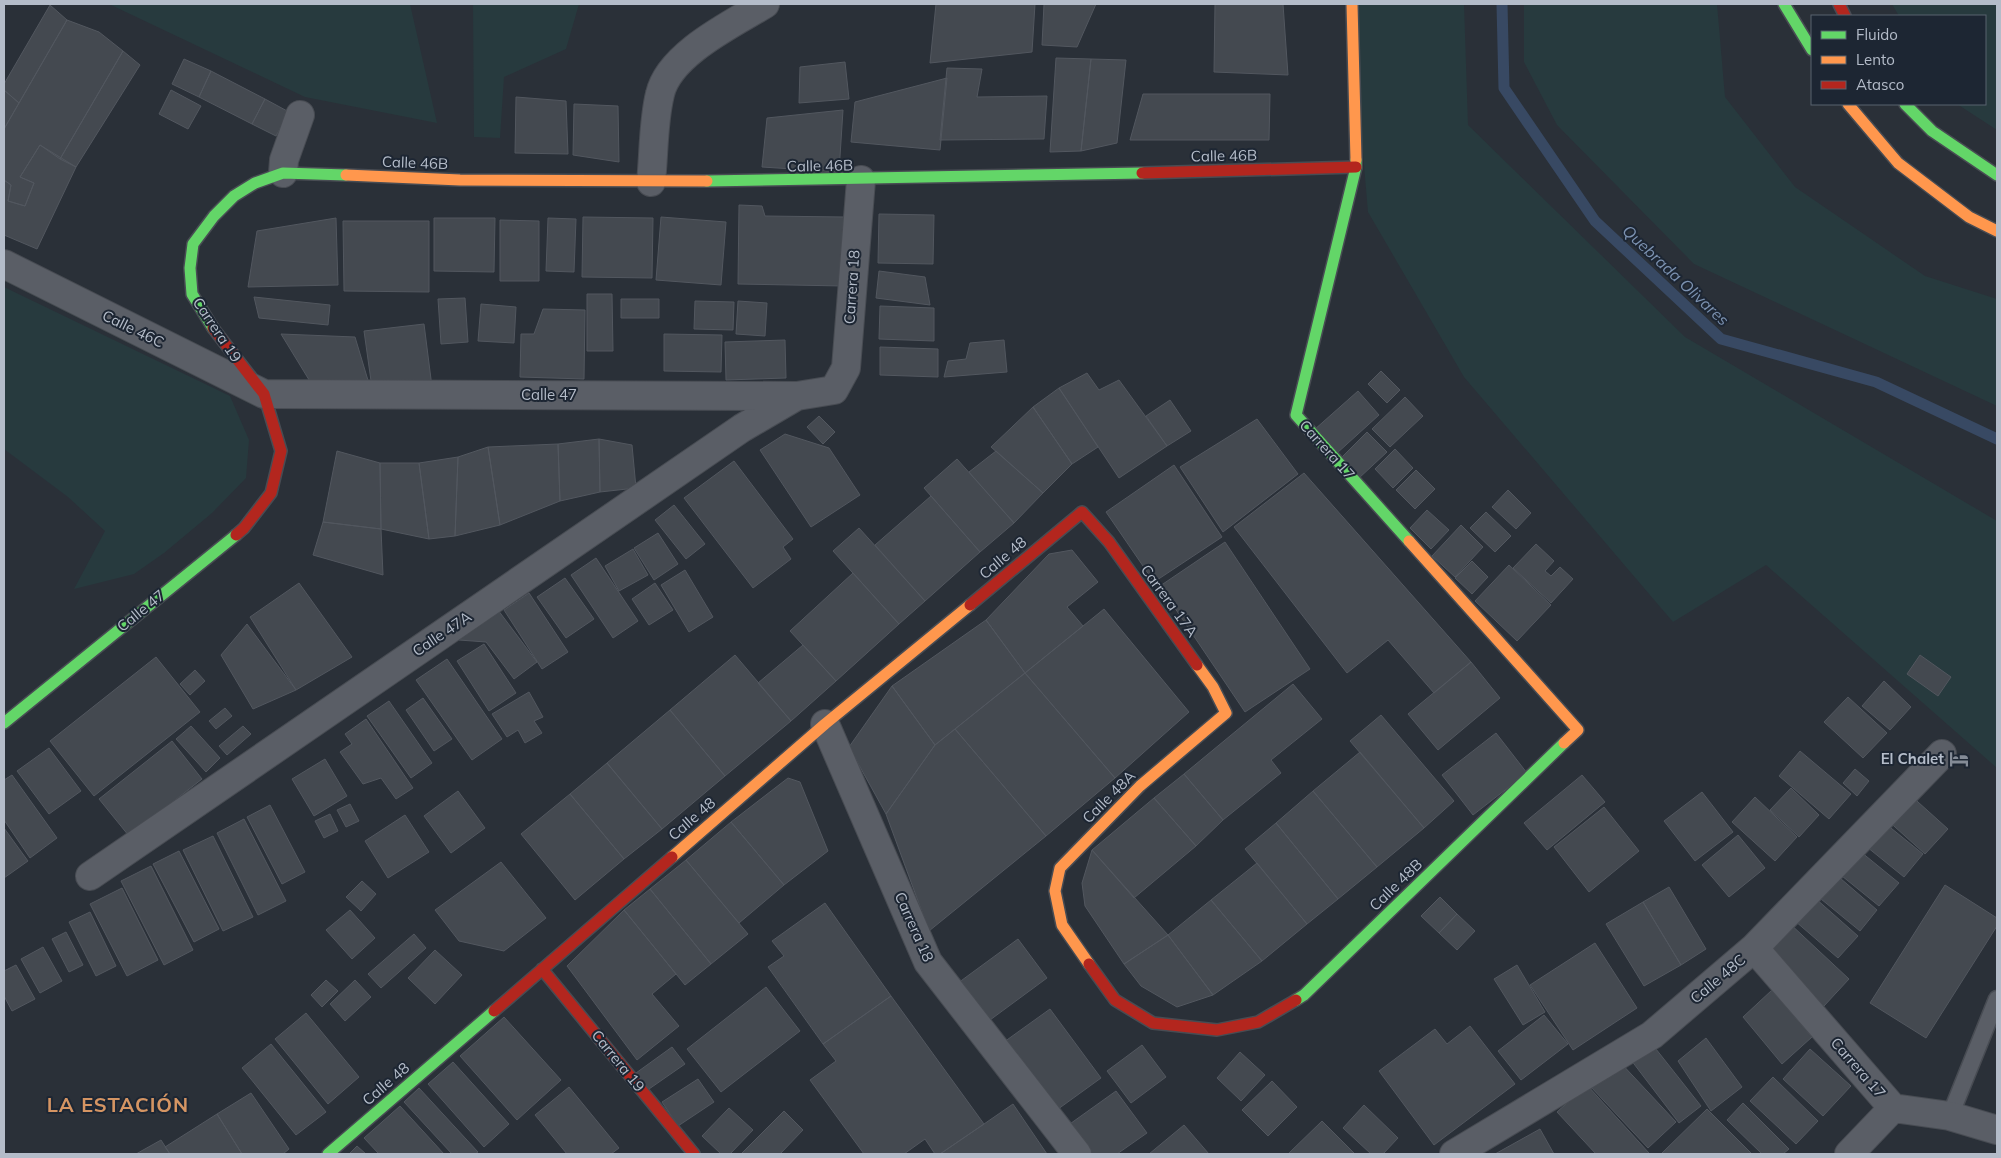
<svg xmlns="http://www.w3.org/2000/svg" width="2001" height="1158" font-family="Mulish,sans-serif">
  <style>
    .green { fill: #273a3e }
    .lines { fill: none; stroke-linecap: round; stroke-linejoin: round }
    .stream { stroke: #384963; stroke-width: 11 }
    .building { fill: #444950; stroke: #52575f }
    .lane-casing { stroke: #484c53; stroke-width: 19 }
    .street-casing { stroke: #484c53; stroke-width: 30 }
    .fast-casing { stroke: #484c53; stroke-width: 14 }
    .slow-casing { stroke: #484c53; stroke-width: 14 }
    .jam-casing { stroke: #484c53; stroke-width: 14 }
    .lane { stroke: #5a5e66; stroke-width: 16 }
    .street { stroke: #5a5e66; stroke-width: 28 }
    .fast { stroke: #63d668; stroke-width: 11 }
    .slow { stroke: #ff974d; stroke-width: 11 }
    .jam { stroke: #b3261e; stroke-width: 11 }
    .labels { text-anchor: middle; stroke-width: 4; stroke-linejoin: round; paint-order: stroke }
    .street-label { font-size: 15px; fill: #b4bcc9; stroke: #1d2633 }
    .poi-label { font-size: 15px; font-weight: bold; fill: #b4bcc9; stroke: #1d2633; text-anchor: end }
    .water-label { font-size: 16px; font-style: italic; fill: #7c92b1; stroke: #1d2633 }
    .district-label { font-size: 20px; font-weight: bold; letter-spacing: 1px; fill: #d59563; stroke: #1d2633 }
  </style>
  <rect width="100%" height="100%" fill="#2a3038"/>
  <path class="green" d="M109,4H410L437,123L305,97Z
    M473,4H579L566,49L504,77L500,138L474,137Z
    M1356,4H1464L1468,125L1685,337L1997,521V768L1766,565L1673,622L1464,377L1368,212L1361,130Z
    M1524,4H1717L1725,97L1795,187L1925,276L1997,299V406L1694,264L1557,125L1524,62Z
    M1892,4H1997V130L1957,104H1985V16H1899Z
    M4,287L230,396L249,440L246,478L212,513L164,553L134,574L74,589L105,531L68,497L4,449Z"/>
  <g class="lines">
    <path class="stream" d="M1502,4L1504,88L1595,221L1721,339L1876,382L1997,439"/>
  </g>
  <path class="building" d="M936,4H1035L1032,52L930,63Z
    M1044,4H1096L1077,47L1042,45Z
    M1215,4H1283L1288,75L1214,72Z
    M50,5L67,20L19,103L4,90V84Z
    M67,20L99,32L123,51L60,159L40,145L20,177L34,183L25,206L8,201L11,185L4,180V129Z
    M123,51L140,65L76,167L60,159Z
    M1056,58L1091,59L1081,151L1050,152Z
    M184,59L211,71L199,97L172,84Z
    M1091,59L1126,60L1117,143L1081,151Z
    M845,62L849,99L799,103L800,67Z
    M947,68L982,69L977,97L1047,96L1044,139L940,140Z
    M211,71L265,99L252,124L199,97Z
    M947,78L940,150L851,142L855,102Z
    M4,90L19,103L4,129Z
    M171,90L201,106L188,129L159,114Z
    M1143,94H1270L1269,140H1130Z
    M516,97L566,101L568,154L515,153Z
    M265,99L289,112L276,136L252,124Z
    M574,104L618,106L619,162L573,155Z
    M843,110L839,172L762,167L767,118Z
    M40,145L76,167L37,249L4,235V180L11,185L8,201L25,206L34,183L20,177Z
    M739,205L762,206L765,216L845,217L843,286L738,284Z
    M879,214L934,215L933,264L878,263Z
    M583,217L653,218L652,278L582,277Z
    M661,217L726,222L721,285L656,280Z
    M336,218L338,285L248,287L257,231Z
    M434,218H495L494,272L434,271Z
    M548,218L576,219L574,272L546,271Z
    M500,220L539,221V281H500Z
    M343,221H429V292L344,291Z
    M879,271L925,277L930,305L876,298Z
    M587,294H612L613,351H587Z
    M254,297L330,305L328,325L259,318Z
    M465,298L468,342L441,344L438,299Z
    M621,299H659V318H621Z
    M695,301L734,302L733,330L694,329Z
    M738,301L767,303L765,336L736,334Z
    M481,304L516,307L514,343L478,341Z
    M880,306L934,308V341L879,339Z
    M543,309L585,310L584,379L520,377L521,334H534Z
    M424,324L432,387L373,395L364,331Z
    M281,334L355,337L370,387L314,388Z
    M664,334L722,335L721,372L664,371Z
    M785,340L786,378L726,380L725,342Z
    M1004,340L1007,372L944,377L948,361L966,359L970,343Z
    M880,347L938,349V377L880,375Z
    M1381,371L1400,390L1387,403L1368,384Z
    M1087,373L1099,390L1119,380L1167,446L1119,478L1059,388Z
    M1059,388L1098,447L1072,464L1033,407Z
    M1358,391L1379,415L1336,454L1314,430Z
    M1405,397L1423,416L1390,447L1372,429Z
    M1170,400L1191,431L1167,446L1146,416Z
    M1033,407L1072,464L1043,493L991,447Z
    M819,416L835,432L823,444L807,427Z
    M1257,419L1298,474L1223,532L1180,467Z
    M1367,432L1387,452L1358,479L1340,459Z
    M785,434L829,448L860,495L811,527L760,450Z
    M599,439L632,445L636,488L600,492Z
    M599,439L600,492L560,501L558,444Z
    M558,444L560,501L500,525L488,447Z
    M488,447L500,525L455,536L458,457Z
    M1395,449L1413,468L1393,488L1375,469Z
    M337,451L380,463L381,529L323,522Z
    M996,451L1043,493L1014,523L969,472Z
    M458,457L455,536L429,539L419,463Z
    M957,459L1014,523L980,552L924,488Z
    M734,461L793,539L783,547L791,559L753,588L684,498Z
    M380,463H419L429,539L381,529Z
    M1174,465L1222,537L1154,582L1106,512Z
    M1416,470L1435,489L1415,509L1396,490Z
    M1304,473L1471,662L1434,693L1388,640L1347,673L1234,527Z
    M1508,490L1531,513L1516,529L1492,507Z
    M931,496L980,552L925,601L875,545Z
    M674,505L705,544L686,559L655,520Z
    M1427,510L1449,530L1431,549L1410,528Z
    M1486,512L1511,536L1495,552L1470,528Z
    M323,522L381,529L383,575L313,555Z
    M1461,525L1483,547L1455,577L1432,556Z
    M859,528L925,601L899,624L833,551Z
    M658,533L678,564L654,580L634,548Z
    M1225,542L1310,669L1245,712L1160,586Z
    M1536,544L1554,561L1545,571L1551,576L1560,567L1573,579L1551,603L1513,568Z
    M633,549L648,575L619,591L605,566Z
    M1072,550L1098,582L1067,607L1083,626L1025,673L986,620L1049,554Z
    M596,558L638,621L613,638L571,575Z
    M1472,561L1488,577L1472,594L1455,578Z
    M1509,565L1551,605L1517,641L1475,601Z
    M685,570L713,617L689,632L661,585Z
    M853,573L899,624L836,681L790,631Z
    M565,578L594,619L566,638L537,597Z
    M299,583L352,657L296,690L250,617Z
    M655,583L673,610L649,625L632,599Z
    M529,593L568,652L542,669L504,610Z
    M1104,609L1189,712L1115,778L1025,673Z
    M498,610L537,662L514,679L486,642L459,640Z
    M986,620L1025,673L935,745L892,686Z
    M247,624L296,690L253,709L221,655Z
    M484,644L516,693L489,711L457,661Z
    M803,645L836,681L791,721L758,683Z
    M735,655L791,721L725,776L670,710Z
    M1920,655L1951,677L1938,696L1907,674Z
    M156,657L200,712L94,796L50,741Z
    M447,659L502,739L472,760L416,680Z
    M1471,662L1500,698L1438,750L1408,714Z
    M195,670L205,681L190,695L180,684Z
    M1025,673L1115,778L1046,836L955,729Z
    M1884,681L1911,707L1890,730L1862,706Z
    M1293,684L1322,719L1271,760L1281,773L1223,820L1184,774Z
    M892,686L935,745L886,814L849,747Z
    M529,692L543,717L534,721L542,733L525,743L518,730L507,737L492,714Z
    M1848,697L1887,733L1863,758L1824,722Z
    M423,698L452,739L434,751L406,710Z
    M389,701L432,763L411,778L367,716Z
    M225,708L232,716L216,729L209,721Z
    M670,710L725,776L662,829L607,763Z
    M1381,715L1454,801L1424,828L1350,741Z
    M366,719L413,788L396,799L381,778L363,784L340,752L352,744L345,734Z
    M191,726L220,758L206,772L176,739Z
    M243,726L251,734L227,755L219,746Z
    M955,729L1046,836L929,931L886,814L935,745Z
    M1496,733L1527,773L1473,815L1442,775Z
    M172,741L202,779L129,836L99,799Z
    M49,748L81,791L49,814L17,771Z
    M1800,751L1851,794L1829,819L1779,776Z
    M1360,752L1424,828L1377,867L1313,791Z
    M325,759L347,796L314,816L292,779Z
    M607,763L662,829L624,859L570,794Z
    M1855,769L1869,781L1857,796L1843,783Z
    M1184,774L1223,820L1196,846L1154,798Z
    M12,775L57,838L30,858L4,820V780Z
    M1582,775L1605,802L1547,850L1524,823Z
    M788,778L800,782L828,851L784,885L731,822Z
    M1791,788L1819,815L1799,837L1770,810Z
    M458,791L485,828L451,853L424,816Z
    M1313,791L1377,867L1338,899L1276,823Z
    M1702,792L1733,832L1695,861L1664,821Z
    M1908,793L1948,829L1925,854L1885,818Z
    M570,794L624,859L575,900L521,834Z
    M1755,797L1797,837L1775,861L1732,822Z
    M1154,798L1196,846L1134,898L1092,850Z
    M350,804L359,821L346,827L337,810Z
    M270,805L305,872L282,884L247,817Z
    M1604,807L1639,851L1589,892L1554,847Z
    M330,814L338,831L324,838L315,821Z
    M405,815L429,852L388,878L365,841Z
    M244,819L286,901L258,915L217,833Z
    M731,822L784,885L739,923L686,860Z
    M1276,823L1338,899L1307,924L1245,849Z
    M1886,824L1923,854L1904,877L1867,847Z
    M4,828L28,861L4,878Z
    M1738,835L1765,868L1729,897L1702,865Z
    M213,836L253,917L223,931L183,850Z
    M1092,850L1168,935L1124,964L1085,906L1082,883Z
    M179,851L219,929L194,942L153,864Z
    M1861,852L1899,883L1879,906L1842,876Z
    M686,860L748,934L711,964L650,889Z
    M501,862L546,918L504,951L459,941L435,910Z
    M1257,863L1307,924L1262,961L1211,900Z
    M151,866L193,950L164,965L121,881Z
    M1840,878L1877,910L1860,931L1821,899Z
    M362,881L376,894L361,911L346,897Z
    M1945,885L1997,918V926L1926,1038L1870,1003Z
    M1669,887L1706,949L1681,965L1643,902Z
    M122,888L158,960L127,976L90,904Z
    M650,889L711,964L685,985L624,910Z
    M1440,897L1457,914L1439,933L1421,916Z
    M1815,898L1858,936L1838,958L1795,921Z
    M1211,900L1262,961L1213,995L1168,935Z
    M1643,902L1681,965L1644,986L1606,924Z
    M825,903L891,996L823,1044L768,967L784,956L772,941Z
    M350,910L375,938L352,959L326,930Z
    M624,910L676,974L652,994L679,1026L637,1060L567,966Z
    M90,912L116,966L96,976L69,922Z
    M1457,914L1475,931L1457,950L1439,933Z
    M1787,921L1849,979L1824,1006L1762,948Z
    M66,932L83,965L69,972L52,939Z
    M414,934L426,948L381,988L368,974Z
    M1168,935L1213,995L1177,1007L1141,986L1124,964Z
    M1018,939L1047,978L990,1020L958,983Z
    M1595,943L1637,1008L1573,1050L1530,985Z
    M43,947L62,981L40,993L21,959Z
    M435,950L462,975L435,1004L408,978Z
    M16,965L35,999L12,1011L4,996V971Z
    M1517,965L1545,1012L1523,1025L1494,979Z
    M326,980L338,991L322,1007L311,995Z
    M355,980L371,997L345,1021L330,1004Z
    M766,987L800,1031L721,1092L687,1049Z
    M1772,990L1812,1037L1782,1064L1743,1017Z
    M891,996L984,1124L940,1154H935L925,1139L904,1154H864L810,1080L836,1061L823,1044Z
    M1050,1009L1101,1078L1054,1112L1004,1042Z
    M306,1013L359,1077L328,1104L275,1039Z
    M1544,1015L1568,1044L1521,1080L1498,1051Z
    M504,1017L561,1080L517,1120L460,1056Z
    M1470,1026L1515,1084L1434,1145L1379,1071L1435,1029L1447,1044Z
    M1706,1038L1742,1087L1711,1111L1678,1061Z
    M271,1044L326,1112L296,1135L242,1068Z
    M1652,1044L1701,1106L1679,1123L1631,1060Z
    M1142,1045L1166,1077L1131,1103L1107,1071Z
    M672,1047L685,1064L649,1089L636,1073Z
    M1810,1049L1851,1086L1823,1116L1783,1079Z
    M1240,1052L1265,1075L1241,1101L1217,1078Z
    M1618,1060L1676,1122L1648,1148L1590,1086Z
    M453,1062L509,1124L484,1147L428,1084Z
    M1773,1077L1818,1121L1796,1144L1750,1101Z
    M698,1079L714,1102L678,1126L662,1102Z
    M1272,1081L1297,1107L1268,1136L1242,1110Z
    M1587,1085L1649,1153L1648,1154H1596L1557,1112Z
    M569,1087L619,1148L611,1154H567L535,1115Z
    M419,1088L478,1152L475,1154H452L404,1102Z
    M1116,1091L1147,1133L1117,1154H1088L1067,1126Z
    M251,1093L289,1149L283,1154H242L217,1114Z
    M1743,1103L1789,1149L1783,1154H1762L1727,1120Z
    M1013,1104L1047,1154H940L984,1124Z
    M1364,1105L1398,1138L1383,1154H1371L1343,1128Z
    M400,1106L444,1154H379L364,1138Z
    M729,1108L753,1130L730,1154H721L702,1136Z
    M1707,1109L1752,1154H1661Z
    M784,1111L803,1130L780,1154H741Z
    M217,1114L242,1154H170L165,1147Z
    M1322,1121L1355,1154H1288Z
    M1184,1125L1209,1154H1149Z
    M1540,1129L1554,1154H1495Z
    M161,1140L170,1154H136Z
    M357,1146L366,1154H349Z"/>
  <g class="lines">
    <g class="lane-casing">
      <path id="lane" d="M1950,1116L1997,999"/>
    </g>
    <g class="street-casing">
      <path id="street" d="M283,173L284,160L300,115
        M651,182C654,154 653,122 660,94C669,54 732,24 765,4
        M4,264L264,394L797,396L834,390L846,368L861,180
        M825,724L928,962L1077,1154
        M90,876L742,428L795,397
        M1754,948L1893,1108L1950,1116L1997,1130
        M1454,1154L1652,1035L1754,948L1942,754
        M1849,1154L1893,1108"/>
    </g>
    <g class="fast-casing">
      <path id="fast" d="M1784,4L1812,50
        M1905,104L1932,131L1997,175
        M1356,160V167L1296,415L1409,541
        M707,181L1142,173
        M213,328L192,294L190,268L193,244L214,216L234,196L255,183L283,173L346,175
        M4,723L236,535
        M1296,1000L1304,995L1564,743
        M328,1154L494,1011"/>
    </g>
    <g class="slow-casing">
      <path id="slow" d="M1352,4L1356,160
        M1848,104L1898,163L1969,217L1997,231
        M346,175L460,180L707,181
        M1409,541L1578,730L1564,743
        M672,857L825,724L970,605
        M1089,964L1062,925L1055,891L1060,868L1140,786L1226,713L1213,687L1197,665"/>
    </g>
    <g class="jam-casing">
      <path id="jam" d="M1839,4L1845,16
        M1142,173L1356,167
        M213,328L264,394L281,451L271,493L244,528L236,535
        M970,605L1082,512L1109,542L1197,665
        M1089,964L1115,1000L1153,1023L1217,1030L1258,1022L1296,1000
        M542,969L694,1154
        M494,1011L672,857"/>
    </g>
    <use href="#lane" class="lane"/>
    <use href="#street" class="street"/>
    <use href="#fast" class="fast"/>
    <use href="#slow" class="slow"/>
    <use href="#jam" class="jam"/>
  </g>
  <defs>
    <g id="hotel-bare" transform="scale(1.5)"><path d="M-6-4.5h1.5V1H6V5H4.5V3h-9V5H-6ZM-4 0a1.8 1.8 0 1 1 3.6 0ZM.5 0V-2.5h3Q6-2.5 6 0Z" fill="#848b96" stroke="#1d2633" stroke-width="2.5" paint-order="stroke"/></g>
  </defs>
  <g fill-rule="evenodd">
    <use href="#hotel-bare" x="1959" y="759"/>
  </g>
  <g class="labels">
    <g class="street-label">
      <text transform="translate(1224 156) rotate(-1)" y="5">Calle 46B</text>
      <text transform="translate(415 163) rotate(2)" y="5">Calle 46B</text>
      <text transform="translate(820 166) rotate(-1)" y="5">Calle 46B</text>
      <text transform="translate(852 287) rotate(-86)" y="5">Carrera 18</text>
      <text transform="translate(133 329) rotate(26)" y="5">Calle 46C</text>
      <text transform="translate(217 330) rotate(56)" y="5">Carrera 19</text>
      <text x="549" y="400">Calle 47</text>
      <text transform="translate(1327 450) rotate(48)" y="5">Carrera 17</text>
      <text transform="translate(1003 558) rotate(-40)" y="5">Calle 48</text>
      <text transform="translate(1169 601) rotate(54)" y="5">Carrera 17A</text>
      <text transform="translate(141 611) rotate(-39)" y="5">Calle 47</text>
      <text transform="translate(442 634) rotate(-34)" y="5">Calle 47A</text>
      <text transform="translate(1109 797) rotate(-45)" y="5">Calle 48A</text>
      <text transform="translate(692 819) rotate(-41)" y="5">Calle 48</text>
      <text transform="translate(1396 885) rotate(-44)" y="5">Calle 48B</text>
      <text transform="translate(914 927) rotate(66)" y="5">Carrera 18</text>
      <text transform="translate(1718 979) rotate(-40)" y="5">Calle 48C</text>
      <text transform="translate(618 1061) rotate(51)" y="5">Carrera 19</text>
      <text transform="translate(1858 1068) rotate(49)" y="5">Carrera 17</text>
      <text transform="translate(386 1084) rotate(-41)" y="5">Calle 48</text>
    </g>
    <g class="poi-label">
      <text x="1944" y="764">El Chalet</text>
    </g>
    <g class="water-label">
      <text transform="translate(1676 275) rotate(43)" y="6">Quebrada Olivares</text>
    </g>
    <g class="district-label">
      <text x="118" y="1112">LA ESTACIÓN</text>
    </g>
  </g>
  <rect width="2001" height="1158" fill="none" stroke="#b4bcc9" stroke-width="10"/>
  <rect x="1811" y="15" width="175" height="90" fill="#1d2633" stroke="#59626f"/>
  <rect x="1821" y="31" width="25" height="8" fill="#63d668" stroke="#59626f"/>
  <text x="1856" y="40" font-size="15" fill="#b4bcc9">Fluido</text>
  <rect x="1821" y="56" width="25" height="8" fill="#ff974d" stroke="#59626f"/>
  <text x="1856" y="65" font-size="15" fill="#b4bcc9">Lento</text>
  <rect x="1821" y="81" width="25" height="8" fill="#b3261e" stroke="#59626f"/>
  <text x="1856" y="90" font-size="15" fill="#b4bcc9">Atasco</text>
</svg>
